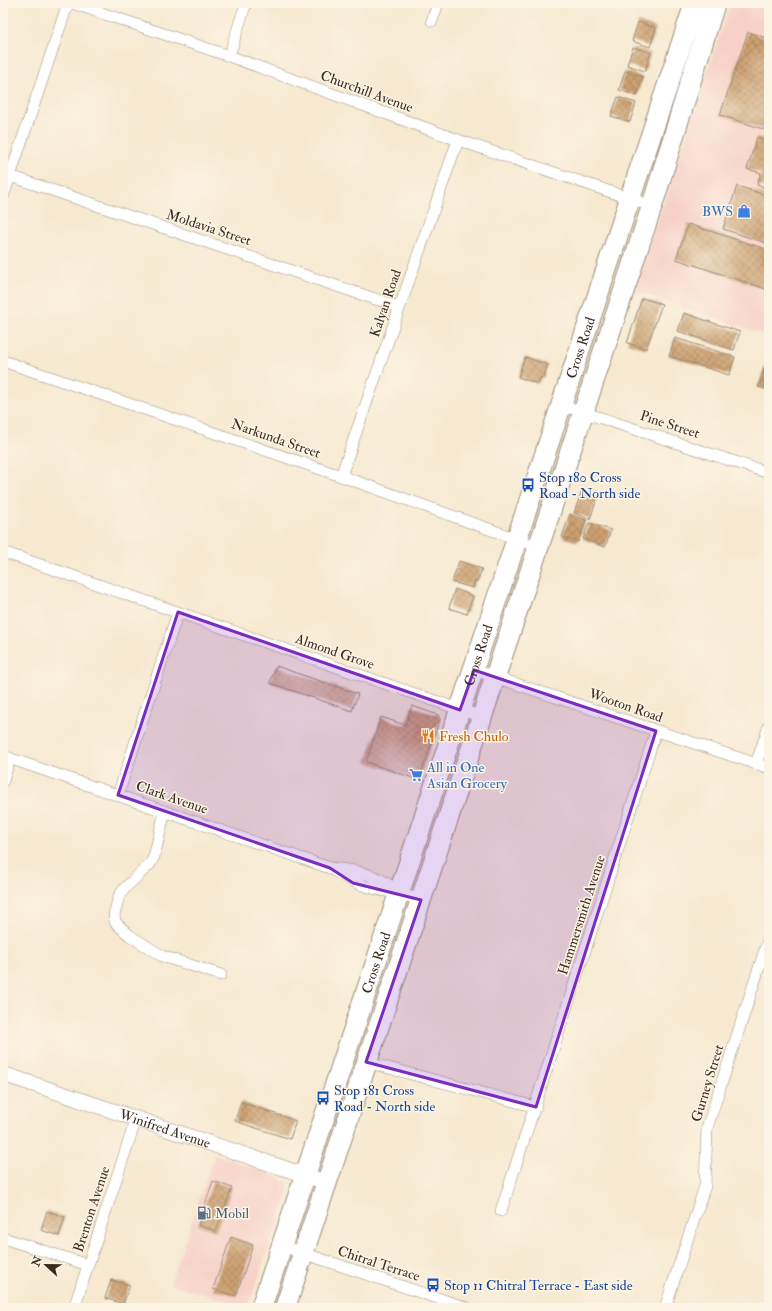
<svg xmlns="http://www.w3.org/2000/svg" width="772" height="1311" font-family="'IM FELL Double Pica',serif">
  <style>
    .built { fill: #f7d1c8 }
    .building { fill: url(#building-cross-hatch) }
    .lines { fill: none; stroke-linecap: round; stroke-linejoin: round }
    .street-casing { stroke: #988a77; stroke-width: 12 }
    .secondary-casing { stroke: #988a77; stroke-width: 16 }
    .highway-casing { stroke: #988a77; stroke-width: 22 }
    .street { stroke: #fff; stroke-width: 11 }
    .secondary { stroke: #fff; stroke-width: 15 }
    .highway { stroke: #fff; stroke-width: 20 }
    .marked { fill: #7b2cbf; fill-opacity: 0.2; stroke: #7b2cbf; stroke-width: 3; stroke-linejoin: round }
    .labels { text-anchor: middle; stroke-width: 3; stroke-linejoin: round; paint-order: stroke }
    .street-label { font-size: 14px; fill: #3b2a1e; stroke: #fcf5e5 }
    .shop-label { font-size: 14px; fill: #366cbe; stroke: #fcf5e5; text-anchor: end }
    .transit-label { font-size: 14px; fill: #164399; stroke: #fcf5e5; text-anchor: start }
    .food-label { font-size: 14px; fill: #c56008; stroke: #fcf5e5; text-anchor: start }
    .service-label { font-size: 14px; fill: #4e5e75; stroke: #fcf5e5; text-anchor: start }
  </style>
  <defs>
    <pattern id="building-cross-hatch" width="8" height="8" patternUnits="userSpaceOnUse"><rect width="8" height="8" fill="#cda171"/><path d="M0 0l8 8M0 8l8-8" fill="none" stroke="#a8835c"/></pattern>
  </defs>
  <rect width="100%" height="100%" fill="#fcf5e5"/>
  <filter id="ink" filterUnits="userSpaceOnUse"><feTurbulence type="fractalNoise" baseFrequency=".025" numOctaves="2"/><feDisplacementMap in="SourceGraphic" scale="8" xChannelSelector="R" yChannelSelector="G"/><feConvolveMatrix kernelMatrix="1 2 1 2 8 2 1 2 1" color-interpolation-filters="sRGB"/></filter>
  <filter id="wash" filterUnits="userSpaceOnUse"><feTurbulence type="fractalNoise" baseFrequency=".012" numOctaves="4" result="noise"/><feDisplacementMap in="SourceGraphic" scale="16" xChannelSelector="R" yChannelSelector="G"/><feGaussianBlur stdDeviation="0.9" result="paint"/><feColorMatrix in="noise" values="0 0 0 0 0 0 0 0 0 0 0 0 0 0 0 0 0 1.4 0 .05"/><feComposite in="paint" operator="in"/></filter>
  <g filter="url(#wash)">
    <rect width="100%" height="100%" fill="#f6e9d0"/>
    <path class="built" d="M730,3H769V336L634,291Z
      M215,1154L281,1178L288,1183L289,1192L248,1307L170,1284Z"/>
    <g id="blocks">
      <path class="building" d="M638,22L656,28L650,47L632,41Z
        M748,32L769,39V131L720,115Z
        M633,47L651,53L645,71L627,65Z
        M625,71L643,77L637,96L619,90Z
        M618,97L636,103L630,122L611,116Z
        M757,137L769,140V188L757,185L761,173L747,169Z
        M737,186L769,196V244L723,229Z
        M688,224L769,250V290L676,259Z
        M642,298L662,304L646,349L627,343Z
        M684,313L740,332L734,350L678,331Z
        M675,338L735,357L729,375L669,356Z
        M769,355V390L758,387Z
        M525,357L548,365L543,378L541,377L538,384L518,377Z
        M582,490L598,496L590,519L574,513Z
        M570,514L586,520L578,542L562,537Z
        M589,523L611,530L605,547L583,539Z
        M459,561L482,569L477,582L475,581L473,588L452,582Z
        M455,589L473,596L467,614L449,608Z
        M276,666L358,694L352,711L270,683Z
        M412,706L438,715L440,719L419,780L366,762L381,717L405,725Z
        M241,1102L296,1121L290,1139L235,1121Z
        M213,1181L232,1188L216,1231L198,1225Z
        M47,1211L65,1217L59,1236L41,1230Z
        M231,1237L253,1245L236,1296L213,1289Z
        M111,1280L130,1285L123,1304L105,1298Z"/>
    </g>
  </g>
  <g filter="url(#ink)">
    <use href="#blocks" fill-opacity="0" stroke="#988a77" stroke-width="1"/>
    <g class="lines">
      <g class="street-casing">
        <path id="street" d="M72,3L229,56L458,140L652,206
          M432,21L438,3
          M229,56L246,3
          M10,176L399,307
          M3,197L68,3
          M3,361L341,476L539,547
          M561,405L769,473
          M341,476L458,140
          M3,552L482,717
          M474,670L769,768
          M3,756L330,868C357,870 380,875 400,893
          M756,764L769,726
          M3,781L10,758
          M118,795L178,612
          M165,811L154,857L150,864L126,887L119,896L114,915L115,922L129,935L162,956L221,975
          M331,868C363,892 385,888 421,900
          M366,1062L536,1107
          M501,1211L656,731
          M3,1238L88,1265
          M282,1246L467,1308
          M74,1308L136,1119
          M665,1308L705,1186L707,1128L769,937"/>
      </g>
      <g class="secondary-casing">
        <g id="secondary">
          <path id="s1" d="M3,1074L328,1183"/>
        </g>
      </g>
      <g class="highway-casing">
        <g id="highway">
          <path id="s2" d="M261,1308L695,3"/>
          <path d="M285,1308L652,206L715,3"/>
        </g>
      </g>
      <use href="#street" class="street"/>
      <use href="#secondary" class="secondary"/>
      <use href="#highway" class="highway"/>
    </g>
  </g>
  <path class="marked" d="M178,612L460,710L474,670L656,731L536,1107L366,1062L421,900L353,883L330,868L118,795Z"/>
  <defs>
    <g id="shop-bare" transform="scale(1.08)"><path d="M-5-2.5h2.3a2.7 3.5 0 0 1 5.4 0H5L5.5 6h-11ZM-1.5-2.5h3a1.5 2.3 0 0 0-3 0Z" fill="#3f7fe0" stroke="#fcf5e5" stroke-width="2.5" paint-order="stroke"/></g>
    <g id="bus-bare" transform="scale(1.08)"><path d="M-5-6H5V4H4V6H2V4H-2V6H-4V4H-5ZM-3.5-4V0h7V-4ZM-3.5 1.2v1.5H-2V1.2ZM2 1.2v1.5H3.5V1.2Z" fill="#1a4fb4" stroke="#fcf5e5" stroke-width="2.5" paint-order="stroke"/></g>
    <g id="restaurant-bare" transform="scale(1.08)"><path d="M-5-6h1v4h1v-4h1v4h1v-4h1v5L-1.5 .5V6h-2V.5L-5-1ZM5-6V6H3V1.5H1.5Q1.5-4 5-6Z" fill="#e8710a" stroke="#fcf5e5" stroke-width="2.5" paint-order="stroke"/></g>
    <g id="supermarket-bare" transform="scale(1.08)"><path d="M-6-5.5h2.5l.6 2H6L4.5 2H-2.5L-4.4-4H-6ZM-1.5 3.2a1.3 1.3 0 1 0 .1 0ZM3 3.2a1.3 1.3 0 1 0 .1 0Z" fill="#3f7fe0" stroke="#fcf5e5" stroke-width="2.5" paint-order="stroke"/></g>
    <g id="fuel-bare" transform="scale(1.08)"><path d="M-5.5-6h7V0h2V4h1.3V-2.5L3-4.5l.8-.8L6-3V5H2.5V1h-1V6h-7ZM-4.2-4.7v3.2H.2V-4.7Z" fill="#5c6f8a" stroke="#fcf5e5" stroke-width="2.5" paint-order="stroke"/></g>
  </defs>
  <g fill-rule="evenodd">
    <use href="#shop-bare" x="744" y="211"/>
    <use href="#bus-bare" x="528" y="485"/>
    <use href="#restaurant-bare" x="428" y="736"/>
    <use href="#supermarket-bare" x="416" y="775"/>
    <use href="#bus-bare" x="323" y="1098"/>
    <use href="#fuel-bare" x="204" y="1213"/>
    <use href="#bus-bare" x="433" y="1285"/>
  </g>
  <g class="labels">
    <g class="street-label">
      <text transform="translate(367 91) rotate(20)" y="5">Churchill Avenue</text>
      <text transform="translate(209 227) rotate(18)" y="5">Moldavia Street</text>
      <text transform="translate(385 303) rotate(-71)" y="5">Kalyan Road</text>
      <text dy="5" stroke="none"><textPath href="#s2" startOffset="1012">Cross Road</textPath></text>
      <text transform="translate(670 424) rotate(18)" y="5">Pine Street</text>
      <text transform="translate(276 438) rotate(19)" y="5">Narkunda Street</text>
      <text transform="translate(335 651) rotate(19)" y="5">Almond Grove</text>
      <text dy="5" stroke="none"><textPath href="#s2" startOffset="688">Cross Road</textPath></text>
      <text transform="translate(626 705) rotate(19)" y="5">Wooton Road</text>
      <text transform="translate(172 797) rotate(19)" y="5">Clark Avenue</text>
      <text transform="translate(581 915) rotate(-72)" y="5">Hammersmith Avenue</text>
      <text dy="5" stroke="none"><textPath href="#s2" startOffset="364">Cross Road</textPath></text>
      <text transform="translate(707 1083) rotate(-73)" y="5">Gurney Street</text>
      <text dy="5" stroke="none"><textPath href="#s1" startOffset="171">Winifred Avenue</textPath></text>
      <text transform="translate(91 1209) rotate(-72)" y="5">Brenton Avenue</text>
      <text transform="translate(379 1263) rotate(18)" y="5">Chitral Terrace</text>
    </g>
    <g class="shop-label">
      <text x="733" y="216">BWS</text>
      <text x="427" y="772" text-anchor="start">All in One<tspan x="427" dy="16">Asian Grocery</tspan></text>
    </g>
    <g class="transit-label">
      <text x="539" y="482">Stop 180 Cross<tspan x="539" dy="16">Road - North side</tspan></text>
      <text x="334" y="1095">Stop 181 Cross<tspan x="334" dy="16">Road - North side</tspan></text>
      <text x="444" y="1290">Stop 11 Chitral Terrace - East side</text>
    </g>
    <g class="food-label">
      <text x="439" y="741">Fresh Chulo</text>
    </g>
    <g class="service-label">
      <text x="215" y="1218">Mobil</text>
    </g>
  </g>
  <rect width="772" height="1311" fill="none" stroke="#fcf5e5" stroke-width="16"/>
  <g transform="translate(46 1265) rotate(292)" stroke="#fcf5e5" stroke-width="3" paint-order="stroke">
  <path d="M0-3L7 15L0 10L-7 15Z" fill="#3b2a1e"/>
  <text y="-6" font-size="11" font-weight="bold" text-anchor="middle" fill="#3b2a1e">N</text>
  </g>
</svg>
